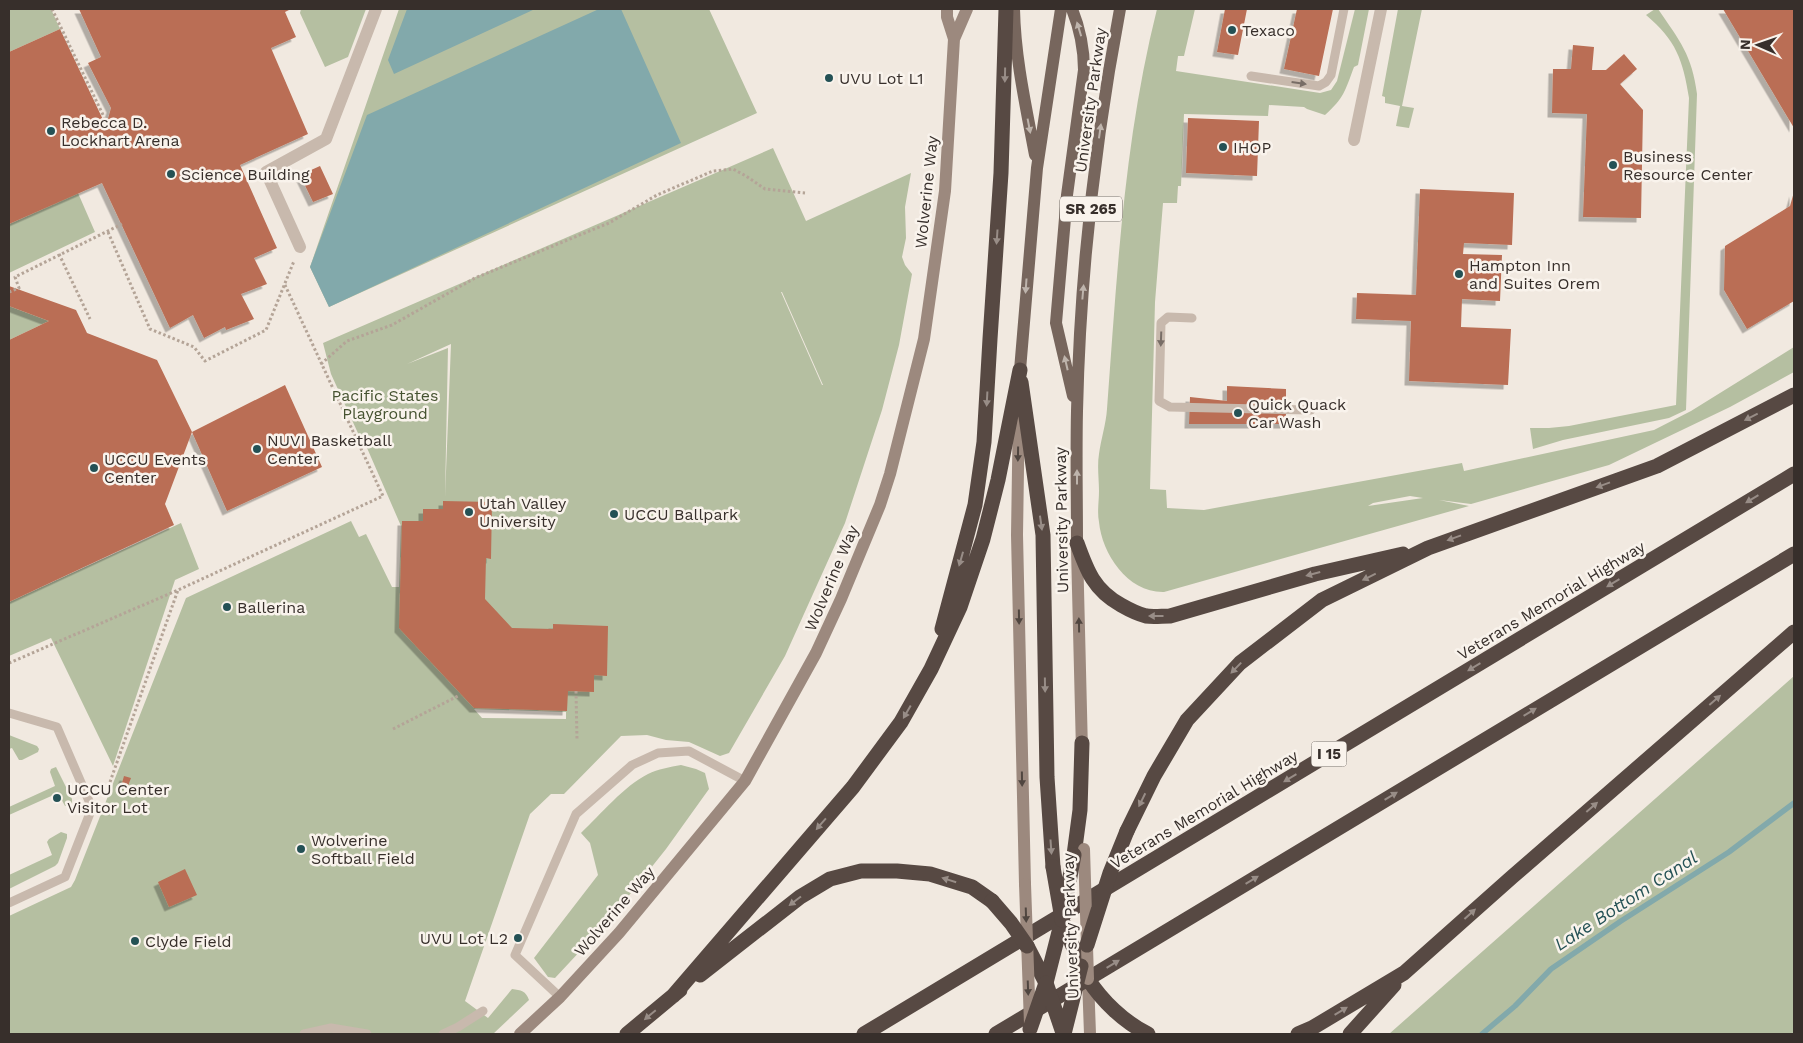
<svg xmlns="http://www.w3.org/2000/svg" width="1803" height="1043" font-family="'Work Sans',sans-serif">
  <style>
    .green { fill: #b5bfa1; fill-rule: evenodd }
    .water { fill: #82a9ab }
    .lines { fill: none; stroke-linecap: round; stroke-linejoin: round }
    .stream { stroke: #82a9ab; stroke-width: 5.5 }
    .building { fill: #ba6e54; filter: url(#shadow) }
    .path { stroke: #b4a497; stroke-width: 3; stroke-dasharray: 2.5 2.5; stroke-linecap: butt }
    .service { stroke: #c8b9ad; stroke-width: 9 }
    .pedestrian { stroke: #c8b9ad; stroke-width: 12 }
    .minor { stroke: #c8b9ad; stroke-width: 12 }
    .secondary { stroke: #9c897e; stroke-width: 12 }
    .primary { stroke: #77665d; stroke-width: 12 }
    .motorway { stroke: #574943; stroke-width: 15 }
    .secondary-bridge { stroke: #9c897e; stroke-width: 12 }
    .motorway-bridge { stroke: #574943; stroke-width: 15 }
    .oneway { fill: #beb4ac }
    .oneway2 { fill: #988d87 }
    .oneway3 { fill: #786d66 }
    .oneway4 { fill: #504640 }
    .poi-dot { fill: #245155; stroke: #f9f3ec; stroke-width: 2 }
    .labels { text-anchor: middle; stroke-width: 5; stroke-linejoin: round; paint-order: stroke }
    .shield { fill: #f9f3ec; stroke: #716a65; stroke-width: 1 }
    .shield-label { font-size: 15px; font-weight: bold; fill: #372f2b }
    .poi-label { font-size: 16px; fill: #372f2b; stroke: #f9f3ec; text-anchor: start }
    .street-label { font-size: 16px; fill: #372f2b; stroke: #f9f3ec }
    .park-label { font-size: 16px; fill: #465331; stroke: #f9f3ec }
    .water-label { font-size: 18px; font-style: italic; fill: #245155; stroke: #f9f3ec }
  </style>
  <defs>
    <filter id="shadow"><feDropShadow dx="-4.5" dy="4.5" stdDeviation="0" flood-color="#0004"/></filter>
  </defs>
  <rect width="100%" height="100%" fill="#f1e9e0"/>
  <path class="green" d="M9,9H51L60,29L9,52Z
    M301,9H366L348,57L325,67L300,13Z
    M399,9H709L757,113L329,307L310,267Z
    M1157,9H1195L1184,56H1178L1176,71L1320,93L1331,90L1337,81L1355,9H1369L1358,65L1354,67C1345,91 1344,98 1325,115L1307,109L1304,107L1269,105L1268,116L1184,114L1181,186H1178L1177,203H1163L1155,302L1150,489L1166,490L1167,508L1204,510L1462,463L1464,471L1654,430L1691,411L1794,347V372L1730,407L1609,465L1471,504L1439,500L1469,506L1164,592C1128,593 1102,554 1099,522C1097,512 1099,501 1099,491C1099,479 1097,466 1099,454C1101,439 1106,424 1107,409C1117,275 1124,140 1157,9ZM1410,496L1423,498L1368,506L1373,503Z
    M1398,9H1422L1402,106L1414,108L1409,128L1396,126L1400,106L1385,103V97L1382,96Z
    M1655,9H1658C1680,41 1692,55 1697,94L1686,410L1669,418L1563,440L1533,449L1530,428H1549L1569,426L1676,405L1689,98C1683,60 1676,40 1646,15Z
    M773,148L806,221L911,173L905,207L906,238L902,257L905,265L912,274L899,345L882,410L845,523L785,656L729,753L720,756L689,742L666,740L647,735L621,736L564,794H551L530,814L465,1001L488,1018L512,989C521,990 526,991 529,1000L493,1034H9V916L71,887L75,880L186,598L351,521L359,537L366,534L392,587H399L401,526L364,441L362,442L331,374L323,343ZM781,292H782L823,385H822ZM451,344L445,497L448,348L407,364ZM474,709L566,712V719L482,718Z
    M78,193L95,232L9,273V224Z
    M9,306L49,321L9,340Z
    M181,523L199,569L175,580L113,766L51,638L9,656V602Z
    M1794,676V1034H1389Z
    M9,735L37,746L39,749L38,752L22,760H19L12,748L9,749Z
    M681,765L696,769L705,773L709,789L666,849L611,918L555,978L548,977L534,958L598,875L590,843L581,833C601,814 624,786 648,774C658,769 670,767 681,765Z
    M56,767L72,799V803L69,806H65L58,793L9,815V807L55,786L50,772L51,769Z
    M61,832L67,834V838L58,863L55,866L9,889V875L52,855L47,842L49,839Z"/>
  <path class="water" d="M407,9H535L394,74L388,60Z
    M599,9H621L681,143L329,307L310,267L367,115Z"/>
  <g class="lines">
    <path class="stream" d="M1482,1034L1515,1006L1551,969L1621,921L1729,852L1794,803"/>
  </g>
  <path class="building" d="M79,9H291L285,12L296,37L271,48L308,134L240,165L277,248L254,258L267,284L241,294L254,319L226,330L225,327L204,338L193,315L170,328L102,183L9,224V52L60,29L106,126L111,108L88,63L101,57Z
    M1225,9H1247L1238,55L1217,52Z
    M1297,9H1333L1319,76L1284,69Z
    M1723,9H1794V128Z
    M1573,45L1594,47L1592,70H1606L1624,54L1637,69L1620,84L1643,110L1641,218L1583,217L1587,114L1552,113L1553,69H1571Z
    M1188,118L1259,121L1257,176L1186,173Z
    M320,166L333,194L313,202L300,175Z
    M1420,189L1514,193L1512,245L1464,243L1463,254L1502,255L1500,301L1462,299L1461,327L1511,329L1508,385L1409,381L1411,321L1356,319L1357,293L1416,295Z
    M1794,192V301L1747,329L1724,290L1725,246L1790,206Z
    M9,286L76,310L87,333L157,360L192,432L165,504L174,525L9,602V340L49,321L9,306Z
    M285,385L322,467L227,511L192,432Z
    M1227,386L1286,389V424H1189L1190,397L1227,401Z
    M443,501L492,502L491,559L486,558L485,599L512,628L553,629V624L608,626L607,676L594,675V692L568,691L567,711L474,708L399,628L402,521H423V509H443Z
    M124,776L131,778L128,786L122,783Z
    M185,869L197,895L169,907L158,882Z"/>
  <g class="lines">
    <path class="path" d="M52,9L106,121
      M108,232L150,329L194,347L205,361L266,330L294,261
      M59,254L90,319
      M9,292L19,288L15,277L122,224
      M321,364L347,341L392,325L475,278L609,223L657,195L713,171L733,169L746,176L765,189L805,193
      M9,663L178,590L383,496L285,285
      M576,691L577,740
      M393,729L458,696
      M110,782L178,590"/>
    <path class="service" d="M1251,76L1319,86L1326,82L1331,75L1344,9
      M1192,318L1168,317L1161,323L1159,401L1170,407L1311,410
      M9,713L57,727L92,808L65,877L9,903
      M560,997L515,955L576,814L632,765L658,753L689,751L745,781
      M304,1034L331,1028L367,1034
      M443,1034L458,1027L483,1011"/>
    <path class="pedestrian" d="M300,247L266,172L326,139L376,9"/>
    <path class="minor" d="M1354,140L1381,9"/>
    <path class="secondary" d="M947,9V17L954,39
      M1019,403L1017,535L1025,884
      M1077,549L1082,751
      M1088,979L1090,1034
      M520,1034L560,997L619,933L745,781L816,653L841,599L880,505L890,474L924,339L945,191L954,39L967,9"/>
    <path class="primary" d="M1014,9C1015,58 1026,107 1035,155
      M1072,9C1080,29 1084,48 1084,70L1067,195L1056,323L1073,396
      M1020,370L1037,168L1061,9
      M1077,543C1077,499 1076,455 1077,411C1080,276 1095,141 1120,9"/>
    <path class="motorway" d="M1021,382L1043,535L1047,777L1053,867
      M1077,543C1087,571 1094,590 1121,605C1128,609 1138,614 1146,616C1153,617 1162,616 1170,616L1315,574L1403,554
      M942,629L975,505L984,442L990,339L1001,173L1006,9
      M1127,831L1154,776L1187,720L1240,663L1322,600L1428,548L1657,466L1794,395
      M1074,855L1080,810L1082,743
      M1062,920L1081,966
      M1027,946L1046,983
      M700,975L800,897L830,879L861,871H897L930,874L972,887L992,901
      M1088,979C1102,1001 1124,1022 1148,1034
      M1046,983L1062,920
      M673,996L853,787L901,722L931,669L960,607L983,539L998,480L1020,370
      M627,1034L680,990
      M864,1034L1794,474
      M996,1034L1794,554
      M1298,1034L1312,1028L1404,973L1512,877L1794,632
      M1350,1034L1394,985"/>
    <path class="secondary-bridge" d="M1084,849L1088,979
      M1025,884L1030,1024"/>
    <path class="motorway-bridge" d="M1053,867L1061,913
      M992,901L1011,923L1027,946
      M1062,920L1074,855
      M1087,945L1110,873L1127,831
      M1046,983L1063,1033
      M1030,1029L1046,983
      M1064,1034L1081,966"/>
  </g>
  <defs><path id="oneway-solid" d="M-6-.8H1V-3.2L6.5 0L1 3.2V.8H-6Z" transform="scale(1.25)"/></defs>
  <g class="oneway">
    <use href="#oneway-solid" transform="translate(1079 29) rotate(-107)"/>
    <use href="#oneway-solid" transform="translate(1029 126) rotate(79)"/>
    <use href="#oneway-solid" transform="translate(1100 131) rotate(-82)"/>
    <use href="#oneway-solid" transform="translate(1026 286) rotate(94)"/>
    <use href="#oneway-solid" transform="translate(1083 292) rotate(-85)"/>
    <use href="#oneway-solid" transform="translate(1066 363) rotate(-103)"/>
    <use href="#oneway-solid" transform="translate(1077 477) rotate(-90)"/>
  </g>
  <g class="oneway2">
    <use href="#oneway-solid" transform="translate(1005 75) rotate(91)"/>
    <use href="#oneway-solid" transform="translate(997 237) rotate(94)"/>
    <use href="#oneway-solid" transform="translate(987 399) rotate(93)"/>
    <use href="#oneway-solid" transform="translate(1751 417) rotate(153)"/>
    <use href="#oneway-solid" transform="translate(1603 485) rotate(160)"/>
    <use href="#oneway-solid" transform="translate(1752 499) rotate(149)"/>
    <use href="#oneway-solid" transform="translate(1041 523) rotate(82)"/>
    <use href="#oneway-solid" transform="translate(1454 538) rotate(160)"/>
    <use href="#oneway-solid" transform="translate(961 559) rotate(106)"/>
    <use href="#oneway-solid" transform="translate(1313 574) rotate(165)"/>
    <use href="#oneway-solid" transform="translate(1369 577) rotate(154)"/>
    <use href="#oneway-solid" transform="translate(1613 583) rotate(149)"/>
    <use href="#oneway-solid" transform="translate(1156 616) rotate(180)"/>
    <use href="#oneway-solid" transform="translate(1474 667) rotate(149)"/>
    <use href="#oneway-solid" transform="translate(1236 668) rotate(134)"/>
    <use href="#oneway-solid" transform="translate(1045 685) rotate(89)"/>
    <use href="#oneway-solid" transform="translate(1715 700) rotate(-41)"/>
    <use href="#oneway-solid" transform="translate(907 712) rotate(120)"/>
    <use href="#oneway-solid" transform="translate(1530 712) rotate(-31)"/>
    <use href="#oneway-solid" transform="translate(1290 778) rotate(149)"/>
    <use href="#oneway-solid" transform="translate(1391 796) rotate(-31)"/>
    <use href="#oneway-solid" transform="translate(1142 800) rotate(116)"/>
    <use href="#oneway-solid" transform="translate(1592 807) rotate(-41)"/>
    <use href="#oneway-solid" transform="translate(821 824) rotate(131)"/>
    <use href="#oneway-solid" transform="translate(1051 847) rotate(86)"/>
    <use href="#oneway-solid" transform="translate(949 880) rotate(-163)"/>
    <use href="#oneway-solid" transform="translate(1252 880) rotate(-31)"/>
    <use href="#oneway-solid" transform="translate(795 901) rotate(143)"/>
    <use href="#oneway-solid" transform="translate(1470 914) rotate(-42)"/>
    <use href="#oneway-solid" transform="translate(1113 964) rotate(-31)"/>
    <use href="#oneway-solid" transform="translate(1341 1011) rotate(-31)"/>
    <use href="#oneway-solid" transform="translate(650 1015) rotate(140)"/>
  </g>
  <g class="oneway3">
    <use href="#oneway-solid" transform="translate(1299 83) rotate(8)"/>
    <use href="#oneway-solid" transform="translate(1161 339) rotate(92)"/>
  </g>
  <g class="oneway4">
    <use href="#oneway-solid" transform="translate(1018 454) rotate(91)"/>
    <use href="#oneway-solid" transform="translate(1019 617) rotate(89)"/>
    <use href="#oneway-solid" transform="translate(1079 625) rotate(-91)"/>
    <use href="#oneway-solid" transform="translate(1022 779) rotate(89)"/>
    <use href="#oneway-solid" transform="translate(1026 915) rotate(88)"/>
    <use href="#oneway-solid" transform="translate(1028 988) rotate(88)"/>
  </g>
  <g class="poi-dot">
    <circle cx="1232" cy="30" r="5"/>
    <circle cx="829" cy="78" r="5"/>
    <circle cx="51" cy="131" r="5"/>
    <circle cx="1223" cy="147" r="5"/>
    <circle cx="1613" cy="165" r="5"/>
    <circle cx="171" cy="174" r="5"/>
    <circle cx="1459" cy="274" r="5"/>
    <circle cx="1238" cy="413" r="5"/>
    <circle cx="257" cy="449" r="5"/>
    <circle cx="94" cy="468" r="5"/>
    <circle cx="469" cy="512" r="5"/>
    <circle cx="614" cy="514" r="5"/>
    <circle cx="227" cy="607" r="5"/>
    <circle cx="57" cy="798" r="5"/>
    <circle cx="301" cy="849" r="5"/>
    <circle cx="518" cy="938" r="5"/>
    <circle cx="135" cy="941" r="5"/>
  </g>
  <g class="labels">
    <g class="shield">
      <rect x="1060" y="196.5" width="62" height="25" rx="4"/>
      <rect x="1311.5" y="741.5" width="35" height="25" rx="4"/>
    </g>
    <g class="shield-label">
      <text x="1091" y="214">SR 265</text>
      <text x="1329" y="759">I 15</text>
    </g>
    <g class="poi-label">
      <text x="1242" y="36">Texaco</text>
      <text x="839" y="84">UVU Lot L1</text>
      <text x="61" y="128">Rebecca D.<tspan x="61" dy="18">Lockhart Arena</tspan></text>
      <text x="1233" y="153">IHOP</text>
      <text x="1623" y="162">Business<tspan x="1623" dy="18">Resource Center</tspan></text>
      <text x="181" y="180">Science Building</text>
      <text x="1469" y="271">Hampton Inn<tspan x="1469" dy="18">and Suites Orem</tspan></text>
      <text x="1248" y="410">Quick Quack<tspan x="1248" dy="18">Car Wash</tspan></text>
      <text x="267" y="446">NUVI Basketball<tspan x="267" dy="18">Center</tspan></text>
      <text x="104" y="465">UCCU Events<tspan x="104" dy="18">Center</tspan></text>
      <text x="479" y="509">Utah Valley<tspan x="479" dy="18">University</tspan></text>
      <text x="624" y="520">UCCU Ballpark</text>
      <text x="237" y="613">Ballerina</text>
      <text x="67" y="795">UCCU Center<tspan x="67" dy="18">Visitor Lot</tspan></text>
      <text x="311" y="846">Wolverine<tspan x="311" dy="18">Softball Field</tspan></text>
      <text x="508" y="944" text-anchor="end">UVU Lot L2</text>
      <text x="145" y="947">Clyde Field</text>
    </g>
    <g class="street-label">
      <text transform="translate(1090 100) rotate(-82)" y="6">University Parkway</text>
      <text transform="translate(926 192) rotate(-84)" y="6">Wolverine Way</text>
      <text transform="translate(1061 520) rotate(-91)" y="6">University Parkway</text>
      <text transform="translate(831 578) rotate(-67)" y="6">Wolverine Way</text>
      <text transform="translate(1551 600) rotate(-31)" y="6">Veterans Memorial Highway</text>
      <text transform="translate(1204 809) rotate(-31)" y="6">Veterans Memorial Highway</text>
      <text transform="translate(614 911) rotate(-49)" y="6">Wolverine Way</text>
      <text transform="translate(1070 926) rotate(-92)" y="6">University Parkway</text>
    </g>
    <g class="park-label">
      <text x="385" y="401">Pacific States<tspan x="385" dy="18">Playground</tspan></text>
    </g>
    <g class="water-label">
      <text transform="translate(1626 901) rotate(-33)" y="6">Lake Bottom Canal</text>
    </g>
  </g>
  <rect width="1803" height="1043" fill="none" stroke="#372f2b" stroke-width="20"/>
  <g transform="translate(1758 45) rotate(272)" stroke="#f9f3ec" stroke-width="4" paint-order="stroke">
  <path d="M0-4L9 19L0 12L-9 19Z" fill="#372f2b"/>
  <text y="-8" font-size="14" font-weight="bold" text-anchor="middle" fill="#372f2b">N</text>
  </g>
</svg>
